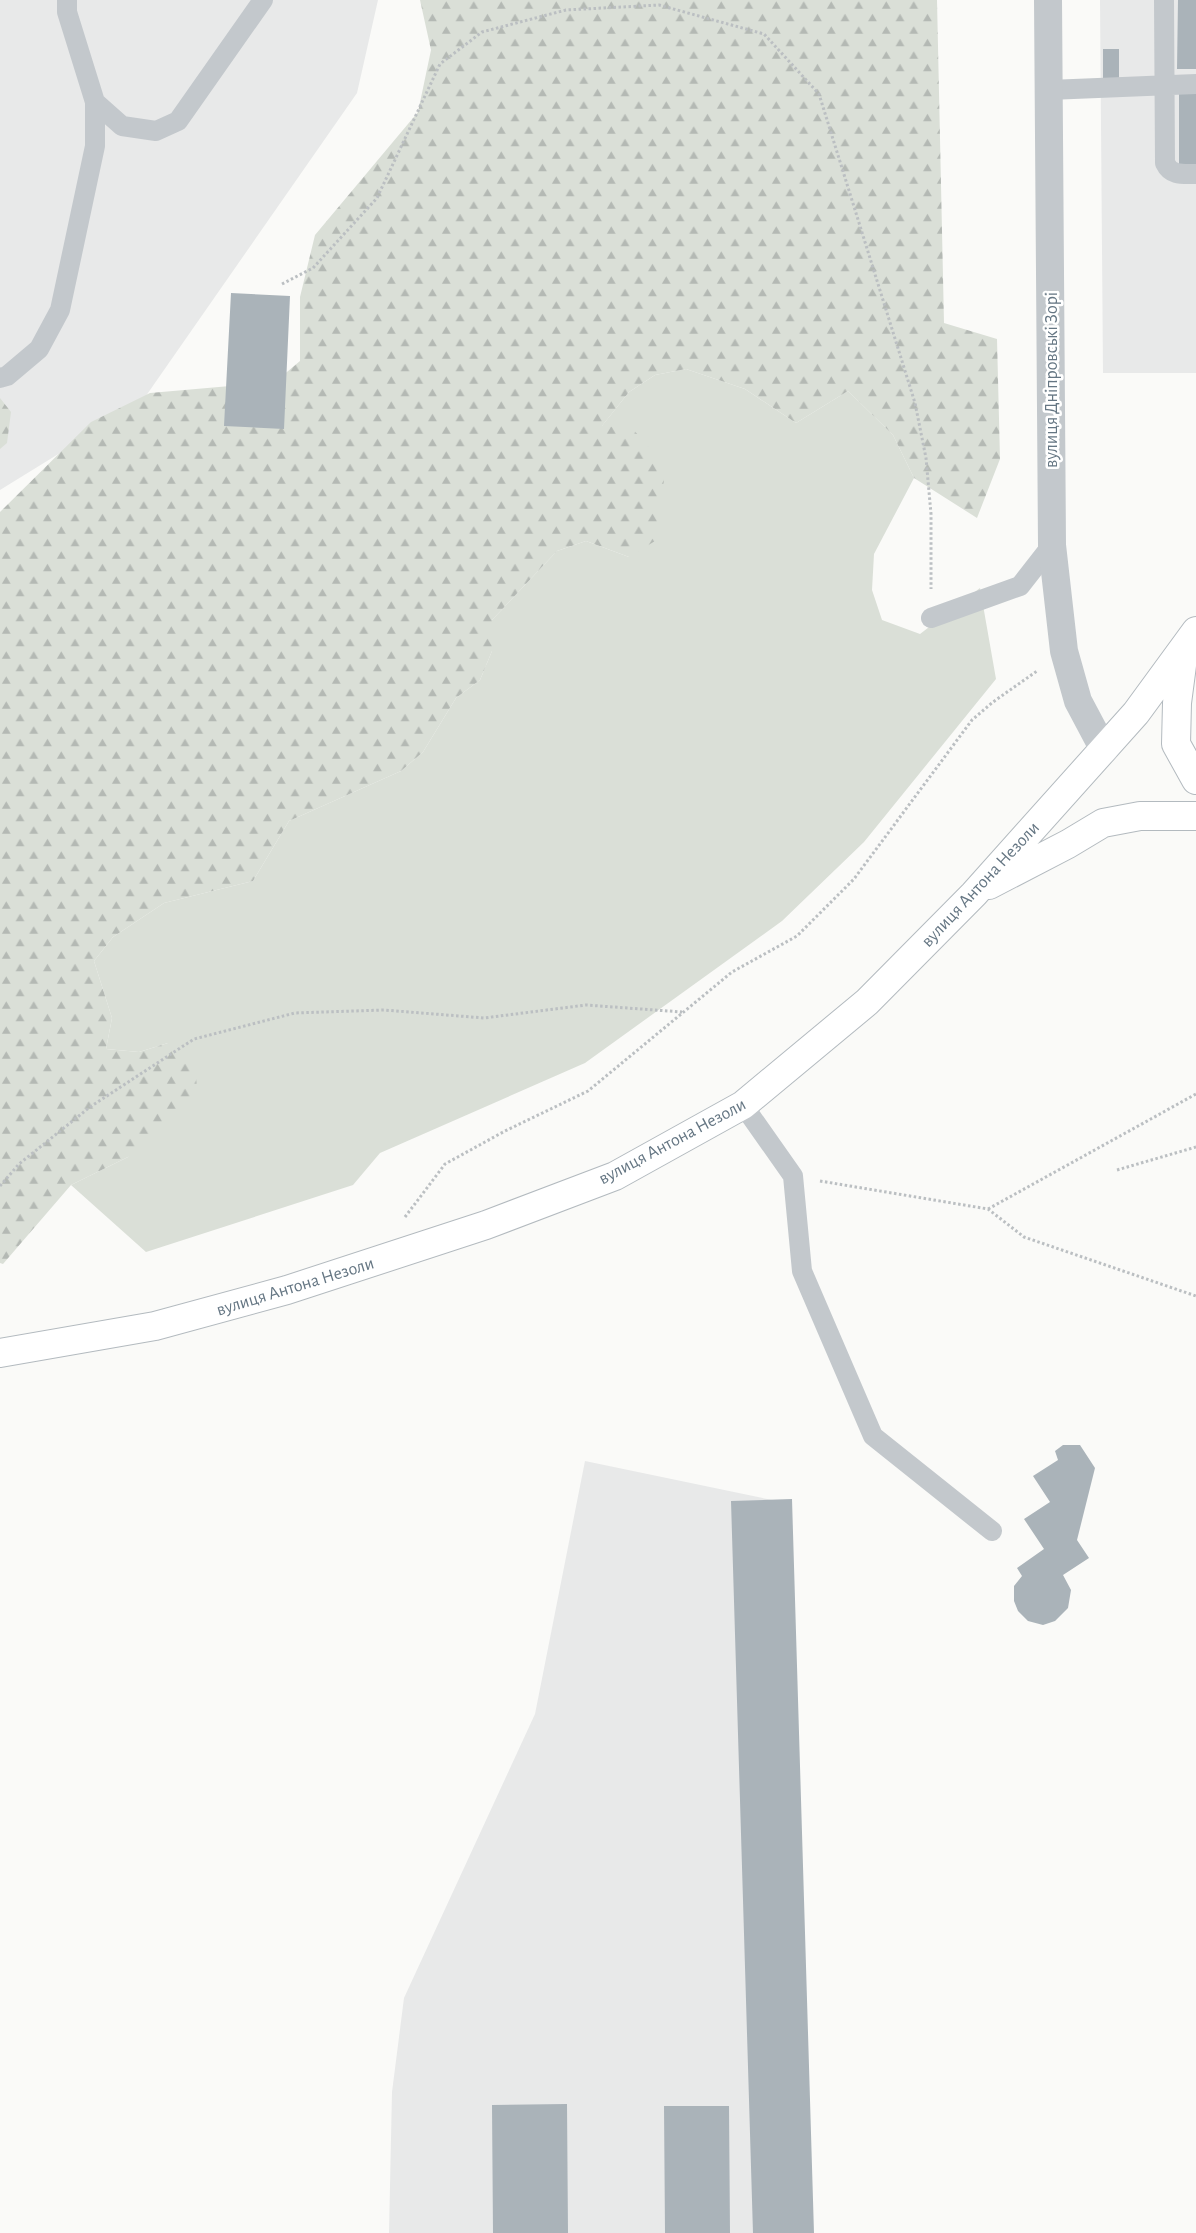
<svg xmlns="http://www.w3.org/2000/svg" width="1196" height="2233" font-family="'Alegreya Sans',sans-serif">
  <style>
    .built { fill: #e8e9e9 }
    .green { fill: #dadfd7 }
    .forest { fill: url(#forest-firs) }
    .building { fill: #aab3b9 }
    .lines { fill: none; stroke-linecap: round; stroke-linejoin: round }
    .secondary-casing { stroke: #b3babf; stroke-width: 30 }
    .path { stroke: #bbbfc2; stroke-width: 3; stroke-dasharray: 2.5 2.5; stroke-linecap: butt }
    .lane { stroke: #c3c8cc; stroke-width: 20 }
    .street { stroke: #c3c8cc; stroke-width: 28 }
    .secondary { stroke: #fff; stroke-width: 28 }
    .labels { text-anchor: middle; stroke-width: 5; stroke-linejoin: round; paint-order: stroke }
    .street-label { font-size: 18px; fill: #657683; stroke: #fff }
  </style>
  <defs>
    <pattern id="forest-firs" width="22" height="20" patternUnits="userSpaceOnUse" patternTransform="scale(1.25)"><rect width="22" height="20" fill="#dadfd7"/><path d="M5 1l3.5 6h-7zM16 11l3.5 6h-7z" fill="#b4b9b4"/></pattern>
  </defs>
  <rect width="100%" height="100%" fill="#fafaf8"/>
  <path class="built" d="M0,0H378L357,93L141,403L0,490Z
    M1100,0H1196V373H1103Z
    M585,1461L772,1500L780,2233H389L392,2092L404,1998L535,1714Z"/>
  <path class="green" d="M686,369L745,389L796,423L848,391L893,435L914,478L874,554L872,590L882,620L920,634L980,588L996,679L864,842L782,921L585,1063L380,1153L353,1185L146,1252L71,1185L128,1157L168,1043L139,1052L106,1049L112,1018L94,961L113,937L164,903L253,881L289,821L401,771L423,752L456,698L480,680L492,651V620L557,551L586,541L629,557L601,427L629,392L655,375Z"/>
  <path class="forest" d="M420,0H937L944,323L997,339L1000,459L977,518L914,478L893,435L848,391L796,423L745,389L686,369L655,375L629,392L602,426L632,428L652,451L664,480L655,541L629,557L586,541L557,551L492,620V651L480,680L456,698L423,752L401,771L289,821L253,881L164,903L113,937L94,961L112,1018L106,1049L139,1052L168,1043L195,1060L197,1090L128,1157L71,1185L3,1264L0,1263V512L91,422L150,393L275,382L300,361V297L315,235L418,112L431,50Z
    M0,398L11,412L7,443L0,449Z"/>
  <path class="building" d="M1178,0H1196V69H1177Z
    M1103,49H1119V78H1103Z
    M1179,94H1196V167L1179,168Z
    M231,293L290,296L284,429L224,426Z
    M1063,1445H1080L1095,1468L1077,1540L1089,1558L1063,1575L1071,1590L1068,1608L1055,1621L1043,1625L1028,1621L1018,1611L1014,1601V1586L1022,1576L1017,1568L1044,1549L1024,1519L1050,1502L1033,1476L1058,1460L1055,1451Z
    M792,1499L814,2233H753L731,1501Z
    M567,2104L568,2233H493L492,2105Z
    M664,2106H729L730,2233H665Z"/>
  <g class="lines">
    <g class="secondary-casing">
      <path id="secondary" d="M1184,650L1177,703L1176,744L1196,780
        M989,885L1068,844L1103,823L1140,816H1196
        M0,1353L155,1326L287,1290L486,1225L615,1176L743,1105L867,1002L974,894L1136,713L1196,631"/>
    </g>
    <path class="path" d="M282,284L313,268L377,198L440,64L482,32L566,10L659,5L764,34L819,94L915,403L926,458L931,514V589
      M1117,1170L1196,1147
      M820,1181L988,1209L1024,1237L1196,1296
      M0,1186L19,1164L90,1107L194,1039L295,1013L384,1010L484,1018L586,1005L682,1012
      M988,1209L1196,1094
      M405,1217L445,1164L505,1131L588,1091L732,972L797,936L854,879L972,720L993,702L1037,671"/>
    <path class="lane" d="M67,0V12L95,102L122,126L156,131L178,121L263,0
      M1164,0L1165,163C1171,176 1183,174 1196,174
      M1049,90L1196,84
      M0,378L7,376L39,349L60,310L95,146V102
      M931,618L1020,586L1052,545
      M743,1105L793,1176L802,1271L873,1436L992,1531"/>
    <path class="street" d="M1048,0L1052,545L1064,651L1078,701L1104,750"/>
    <use href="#secondary" class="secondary"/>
  </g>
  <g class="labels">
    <g class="street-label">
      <text transform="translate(1051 380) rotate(-90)" y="6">вулиця Дніпровські Зорі</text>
      <text transform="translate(980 884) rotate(-47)" y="6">вулиця Антона Незоли</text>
      <text transform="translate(672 1141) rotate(-28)" y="6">вулиця Антона Незоли</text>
      <text transform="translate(295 1286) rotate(-17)" y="6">вулиця Антона Незоли</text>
    </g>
  </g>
</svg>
